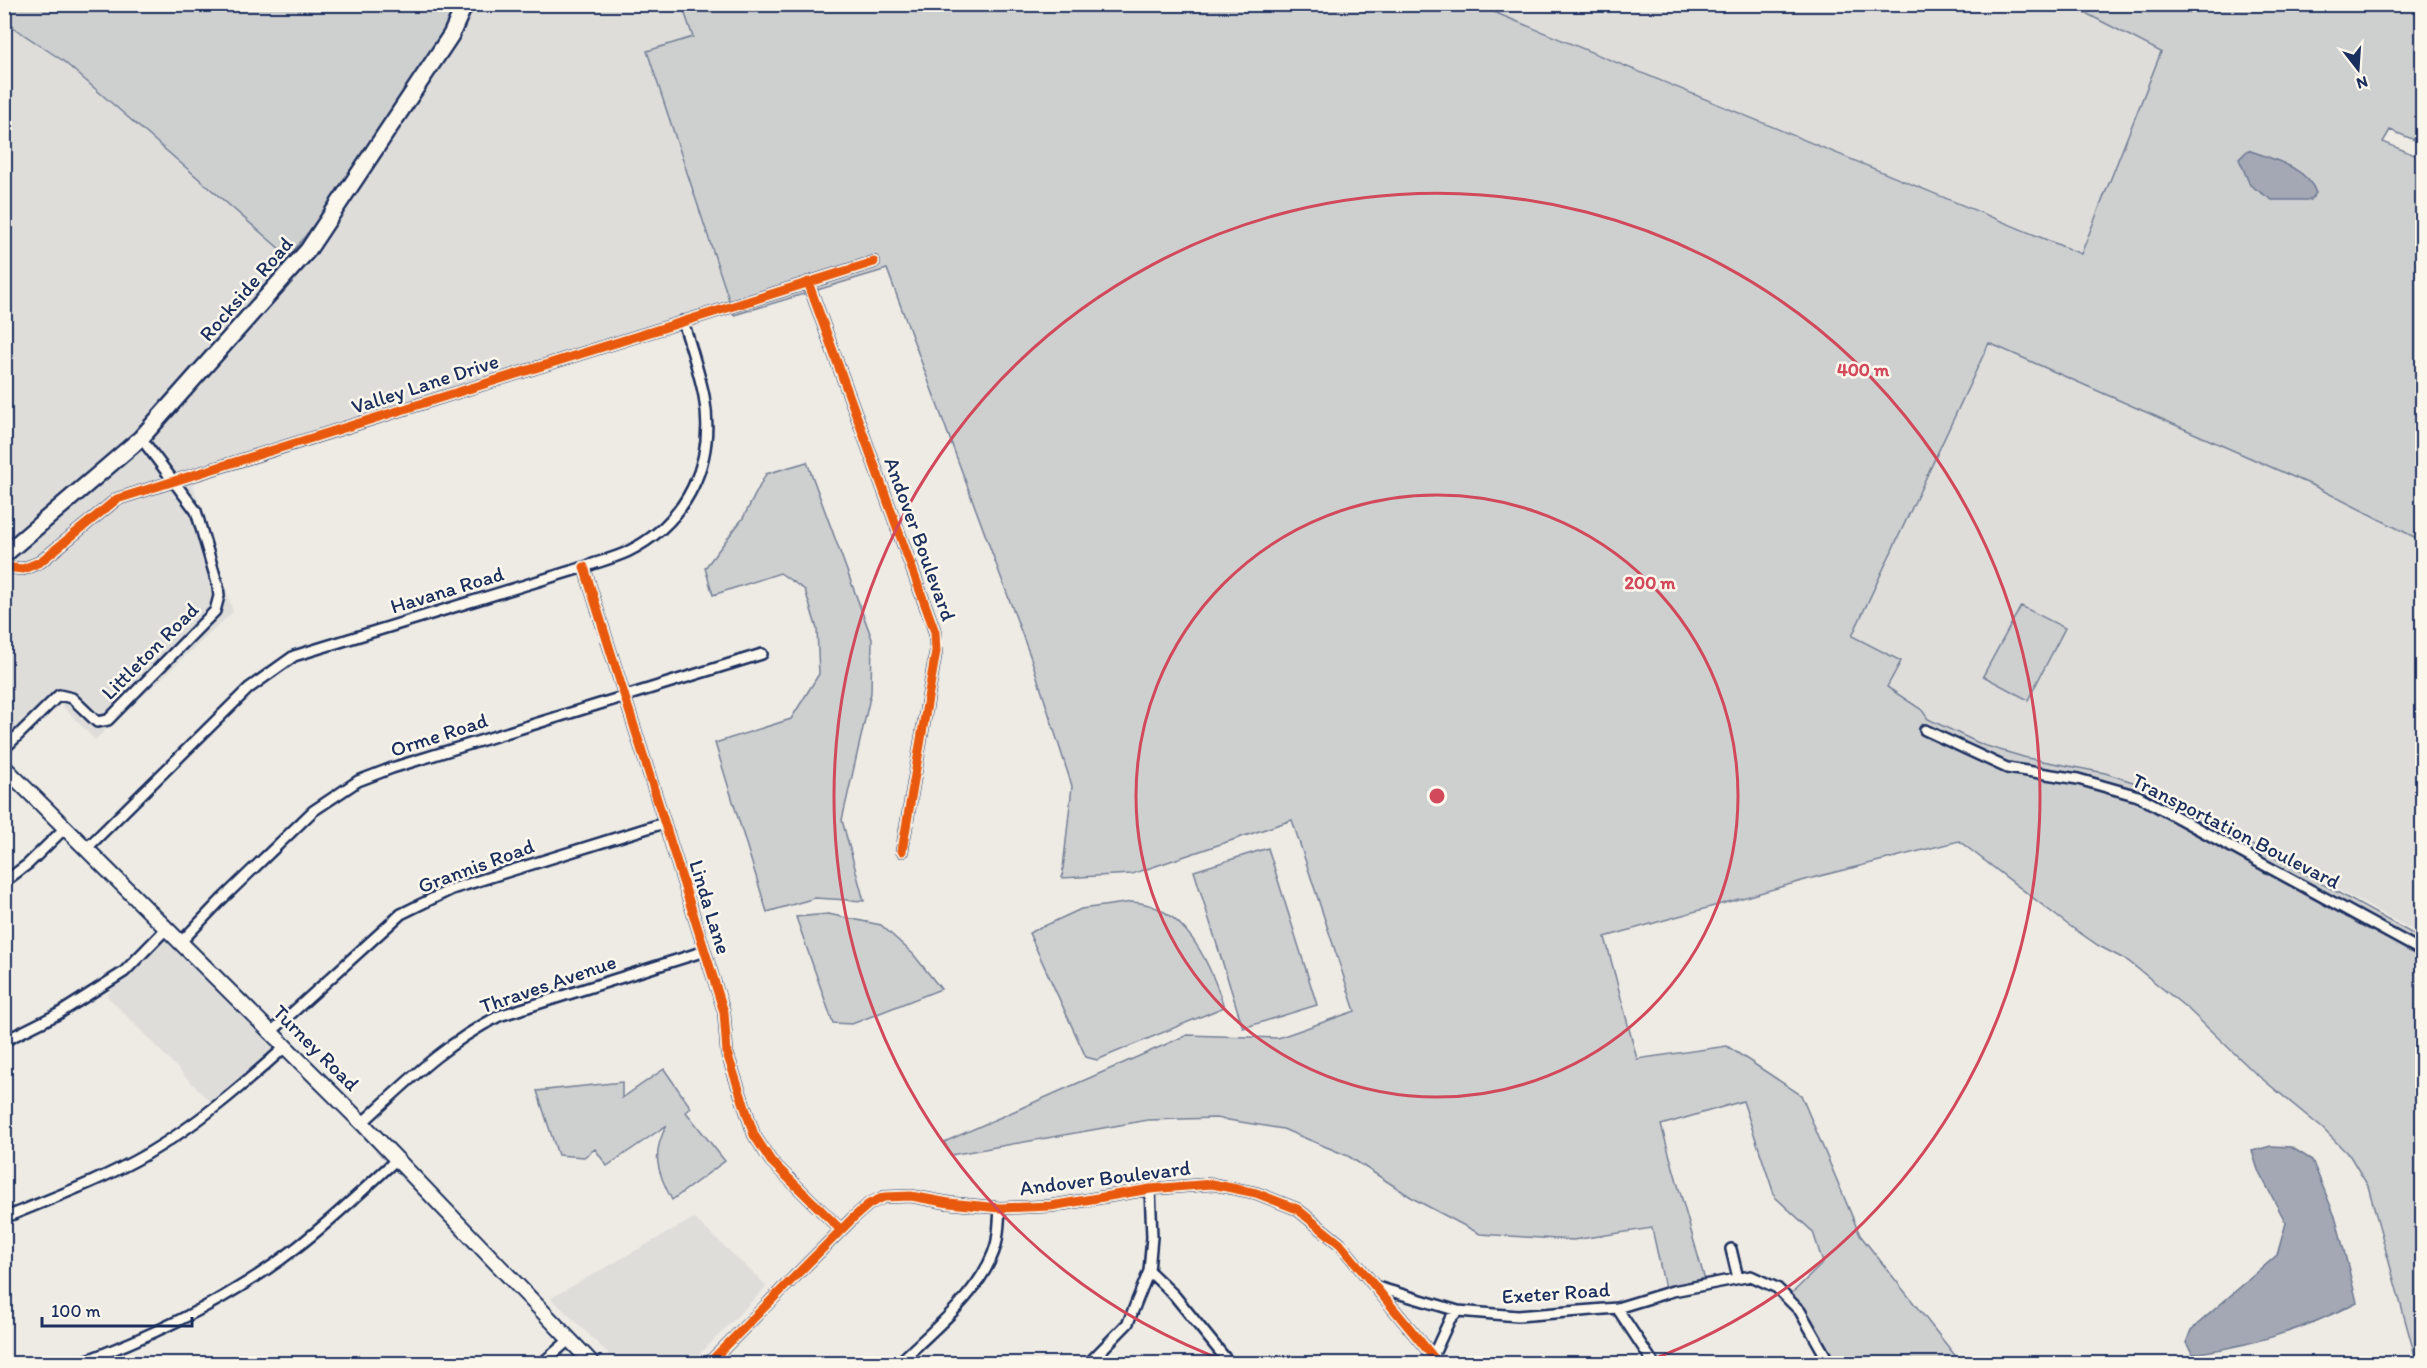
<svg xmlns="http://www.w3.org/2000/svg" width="2427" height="1368" font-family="Itim,sans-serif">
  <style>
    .built { fill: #deddda }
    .green { fill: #cecfcf; stroke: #747f96; stroke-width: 1.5 }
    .water { fill: #a3a8b4; stroke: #6d7892; stroke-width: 1.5 }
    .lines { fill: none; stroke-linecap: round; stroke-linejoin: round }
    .street-casing { stroke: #1b2f5e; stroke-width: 14 }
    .secondary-casing { stroke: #1b2f5e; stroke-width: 18 }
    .primary-casing { stroke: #1b2f5e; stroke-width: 20 }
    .street { stroke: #fbf7ec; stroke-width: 9 }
    .secondary { stroke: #fbf7ec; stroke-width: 14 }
    .primary { stroke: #fbf7ec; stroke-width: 15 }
    .cycleway-casing { stroke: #fbf7ec; stroke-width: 13 }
    .cycleway { stroke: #e8590c; stroke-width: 9 }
    .ring { fill: none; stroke: #d1495b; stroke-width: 3 }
    .labels { text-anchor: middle; stroke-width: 5; stroke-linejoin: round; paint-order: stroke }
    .street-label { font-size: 21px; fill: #1b2f5e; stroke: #fbf7ec }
    .centre { fill: #d1495b; stroke: #fbf7ec; stroke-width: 3 }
    .ring-label { font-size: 18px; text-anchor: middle; font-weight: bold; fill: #d1495b; stroke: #fbf7ec; stroke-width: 5; stroke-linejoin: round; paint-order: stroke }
  </style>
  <rect width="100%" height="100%" fill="#eeebe4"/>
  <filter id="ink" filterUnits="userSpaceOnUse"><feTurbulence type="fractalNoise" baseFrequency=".0167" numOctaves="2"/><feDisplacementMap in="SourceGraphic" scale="12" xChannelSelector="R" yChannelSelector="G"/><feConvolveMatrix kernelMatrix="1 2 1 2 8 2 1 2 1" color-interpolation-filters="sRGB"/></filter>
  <g filter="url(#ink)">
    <path class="built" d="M465,5H682L693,37L647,52L730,306L401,411L394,389L402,415L192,482L233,612L95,740L51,694L5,741V22L62,60L289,257L299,243L308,249Z
      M1477,5H2070L2161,52L2082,254Z
      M1989,343L2314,486L2422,541V935L2145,786L2105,773L2027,758L1983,745L1928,719L1922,710L1887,687L1852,636L1972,346Z
      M165,914L295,1046L220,1112L107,996Z
      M694,1218L767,1286L691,1363H618L551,1298Z"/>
    <path class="green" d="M4,5H465L388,129L289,257L62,60L5,22Z
      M682,5H1477L2081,254L2161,52L2070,5H2422V143L2390,130L2383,142L2422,158V541L2314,486L1989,343L1852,636L1901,661L1887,687L1922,710L1928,719L1983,745L2027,758L2105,773L2145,786L2422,939V1363H2417L2368,1186L2350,1156L2322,1128L2255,1073L2188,1009L2128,961L2099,946L2067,924L1959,841L1816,877L1605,937L1637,1059L1727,1046L1801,1095L1860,1235L1961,1363H1830L1787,1298L1823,1263L1813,1232L1775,1197L1743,1101L1661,1125L1706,1284L1666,1293L1652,1228L1573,1240L1480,1234L1414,1199L1348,1156L1283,1129L1216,1118L1148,1120L951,1155L944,1142L1187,1035L1278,1038L1355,1011L1292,820L1132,874L1062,878L1072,786L1032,661L887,269L734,315L647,51L693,37Z
      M807,462L872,639L871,693L842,820L864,901L815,898L767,912L715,743L791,719L819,674L817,629L805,590L780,573L713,595L705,568L743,518L766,474Z
      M2021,606L2065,628L2028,700L1983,676Z
      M1268,848L1317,1005L1243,1028L1194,871Z
      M1132,902C1185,905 1210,963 1224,1007L1097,1060L1086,1057L1029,933L1081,909Z
      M828,914L881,925L913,954L941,989L852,1024L833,1023L796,917Z
      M664,1069L691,1108L686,1112L725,1161L672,1200C657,1172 651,1153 667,1125L607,1166L595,1149L584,1157L558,1155L537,1091L622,1082V1098Z"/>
    <path class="water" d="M2248,150C2272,159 2307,167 2316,193L2311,200H2272L2250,185L2239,159Z
      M2271,1146L2291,1147L2312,1160L2336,1219L2357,1302C2306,1329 2250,1346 2193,1354L2186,1343L2191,1330L2277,1255L2286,1223L2258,1170L2252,1151Z"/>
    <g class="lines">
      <g class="street-casing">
        <path id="street" d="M808,282L935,632L936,651L902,851
          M4,567L23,569L40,562L117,499L874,262
          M584,567L724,1012L727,1053L754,1135L771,1161L841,1230
          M1925,730L2007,768L2078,779L2138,796L2422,951
          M4,749L59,695L72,698L97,722L108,720L215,611L219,596L218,586L196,511L141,438
          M86,849L249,688L294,656L584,567C598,562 614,558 627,552C688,522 716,461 704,396C699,371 690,345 683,321
          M4,882L28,864L65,828
          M180,943L221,900L313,811L358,781L392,768L762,654
          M270,1033L401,914L452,889L664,823
          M4,1041L58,1014L124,972L166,929
          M362,1123C408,1081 443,1045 499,1016L705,951
          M4,1218C52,1198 102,1180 147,1154C198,1124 242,1086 285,1047
          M1731,1249L1738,1278
          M1149,1271L1174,1295L1230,1364
          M1377,1287L1458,1311L1518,1316L1617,1308L1673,1291L1751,1276L1777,1288L1800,1311L1830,1364
          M1617,1308L1654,1364
          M1433,1356L1450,1319L1458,1311
          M77,1364C155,1335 231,1299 296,1248C331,1221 363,1190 396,1160
          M541,1364L569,1340
          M708,1364L853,1218L869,1204L884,1197L911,1196L949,1203L1000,1208L1051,1206L1150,1189L1212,1184L1256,1193L1297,1209L1340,1244L1439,1364
          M898,1364C932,1330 982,1293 996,1245C999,1233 999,1220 1000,1208
          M1088,1364L1128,1323L1149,1271L1152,1237L1150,1189"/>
      </g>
      <g class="secondary-casing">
        <path id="secondary" d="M4,767L362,1123L593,1364"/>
      </g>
      <g class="primary-casing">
        <path id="primary" d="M4,555L141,438L308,250L451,35L465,4"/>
      </g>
      <use href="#street" class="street"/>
      <use href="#secondary" class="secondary"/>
      <use href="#primary" class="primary"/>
      <g class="cycleway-casing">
        <path id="cycleway" d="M808,282L935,632L936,651L902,851
          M4,567L23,569L40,562L117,499L874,262
          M584,567L724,1012L727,1053L754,1135L771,1161L841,1230
          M708,1364L853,1218L869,1204L884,1197L911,1196L949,1203L1000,1208L1051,1206L1150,1189L1212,1184L1256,1193L1297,1209L1340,1244L1439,1364"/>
      </g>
      <use href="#cycleway" class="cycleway"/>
    </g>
  </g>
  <g class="ring">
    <circle cx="1437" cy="796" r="301"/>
    <path d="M1231 1363A603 603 0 1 1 1643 1363"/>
  </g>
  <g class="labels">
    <g class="street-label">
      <text transform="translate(246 289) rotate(-49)" y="7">Rockside Road</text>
      <text transform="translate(425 384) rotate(-18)" y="7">Valley Lane Drive</text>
      <text transform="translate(920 539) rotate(70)" y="7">Andover Boulevard</text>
      <text transform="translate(447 590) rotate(-17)" y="7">Havana Road</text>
      <text transform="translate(150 651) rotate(-45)" y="7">Littleton Road</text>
      <text transform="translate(439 735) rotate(-18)" y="7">Orme Road</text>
      <text transform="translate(2236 831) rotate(27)" y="7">Transportation Boulevard</text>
      <text transform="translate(476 866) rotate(-20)" y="7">Grannis Road</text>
      <text transform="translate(710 907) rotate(73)" y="7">Linda Lane</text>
      <text transform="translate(548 984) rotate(-19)" y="7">Thraves Avenue</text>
      <text transform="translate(316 1048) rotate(45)" y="7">Turney Road</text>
      <text transform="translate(1105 1178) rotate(-7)" y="7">Andover Boulevard</text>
      <text transform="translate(1556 1293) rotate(-4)" y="7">Exeter Road</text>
    </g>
  </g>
  <circle cx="1437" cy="796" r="9" class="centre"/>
  <g class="ring-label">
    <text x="1863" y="376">400 m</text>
    <text x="1650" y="589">200 m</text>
  </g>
  <rect width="2427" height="1368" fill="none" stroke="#fbf7ec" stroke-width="24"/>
  <rect x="12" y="12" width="2403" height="1344" fill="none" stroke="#1b2f5e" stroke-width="2" filter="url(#ink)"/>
  <g transform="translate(2358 69) rotate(163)" stroke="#fbf7ec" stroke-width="4.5" paint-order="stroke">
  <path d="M0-4.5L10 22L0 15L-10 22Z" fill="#1b2f5e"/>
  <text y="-9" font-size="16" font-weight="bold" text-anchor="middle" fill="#1b2f5e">N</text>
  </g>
  <path d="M42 1317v9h150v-9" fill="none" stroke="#1b2f5e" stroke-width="3"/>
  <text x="51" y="1317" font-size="18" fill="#1b2f5e" stroke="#fbf7ec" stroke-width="4.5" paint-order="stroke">100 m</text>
</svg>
